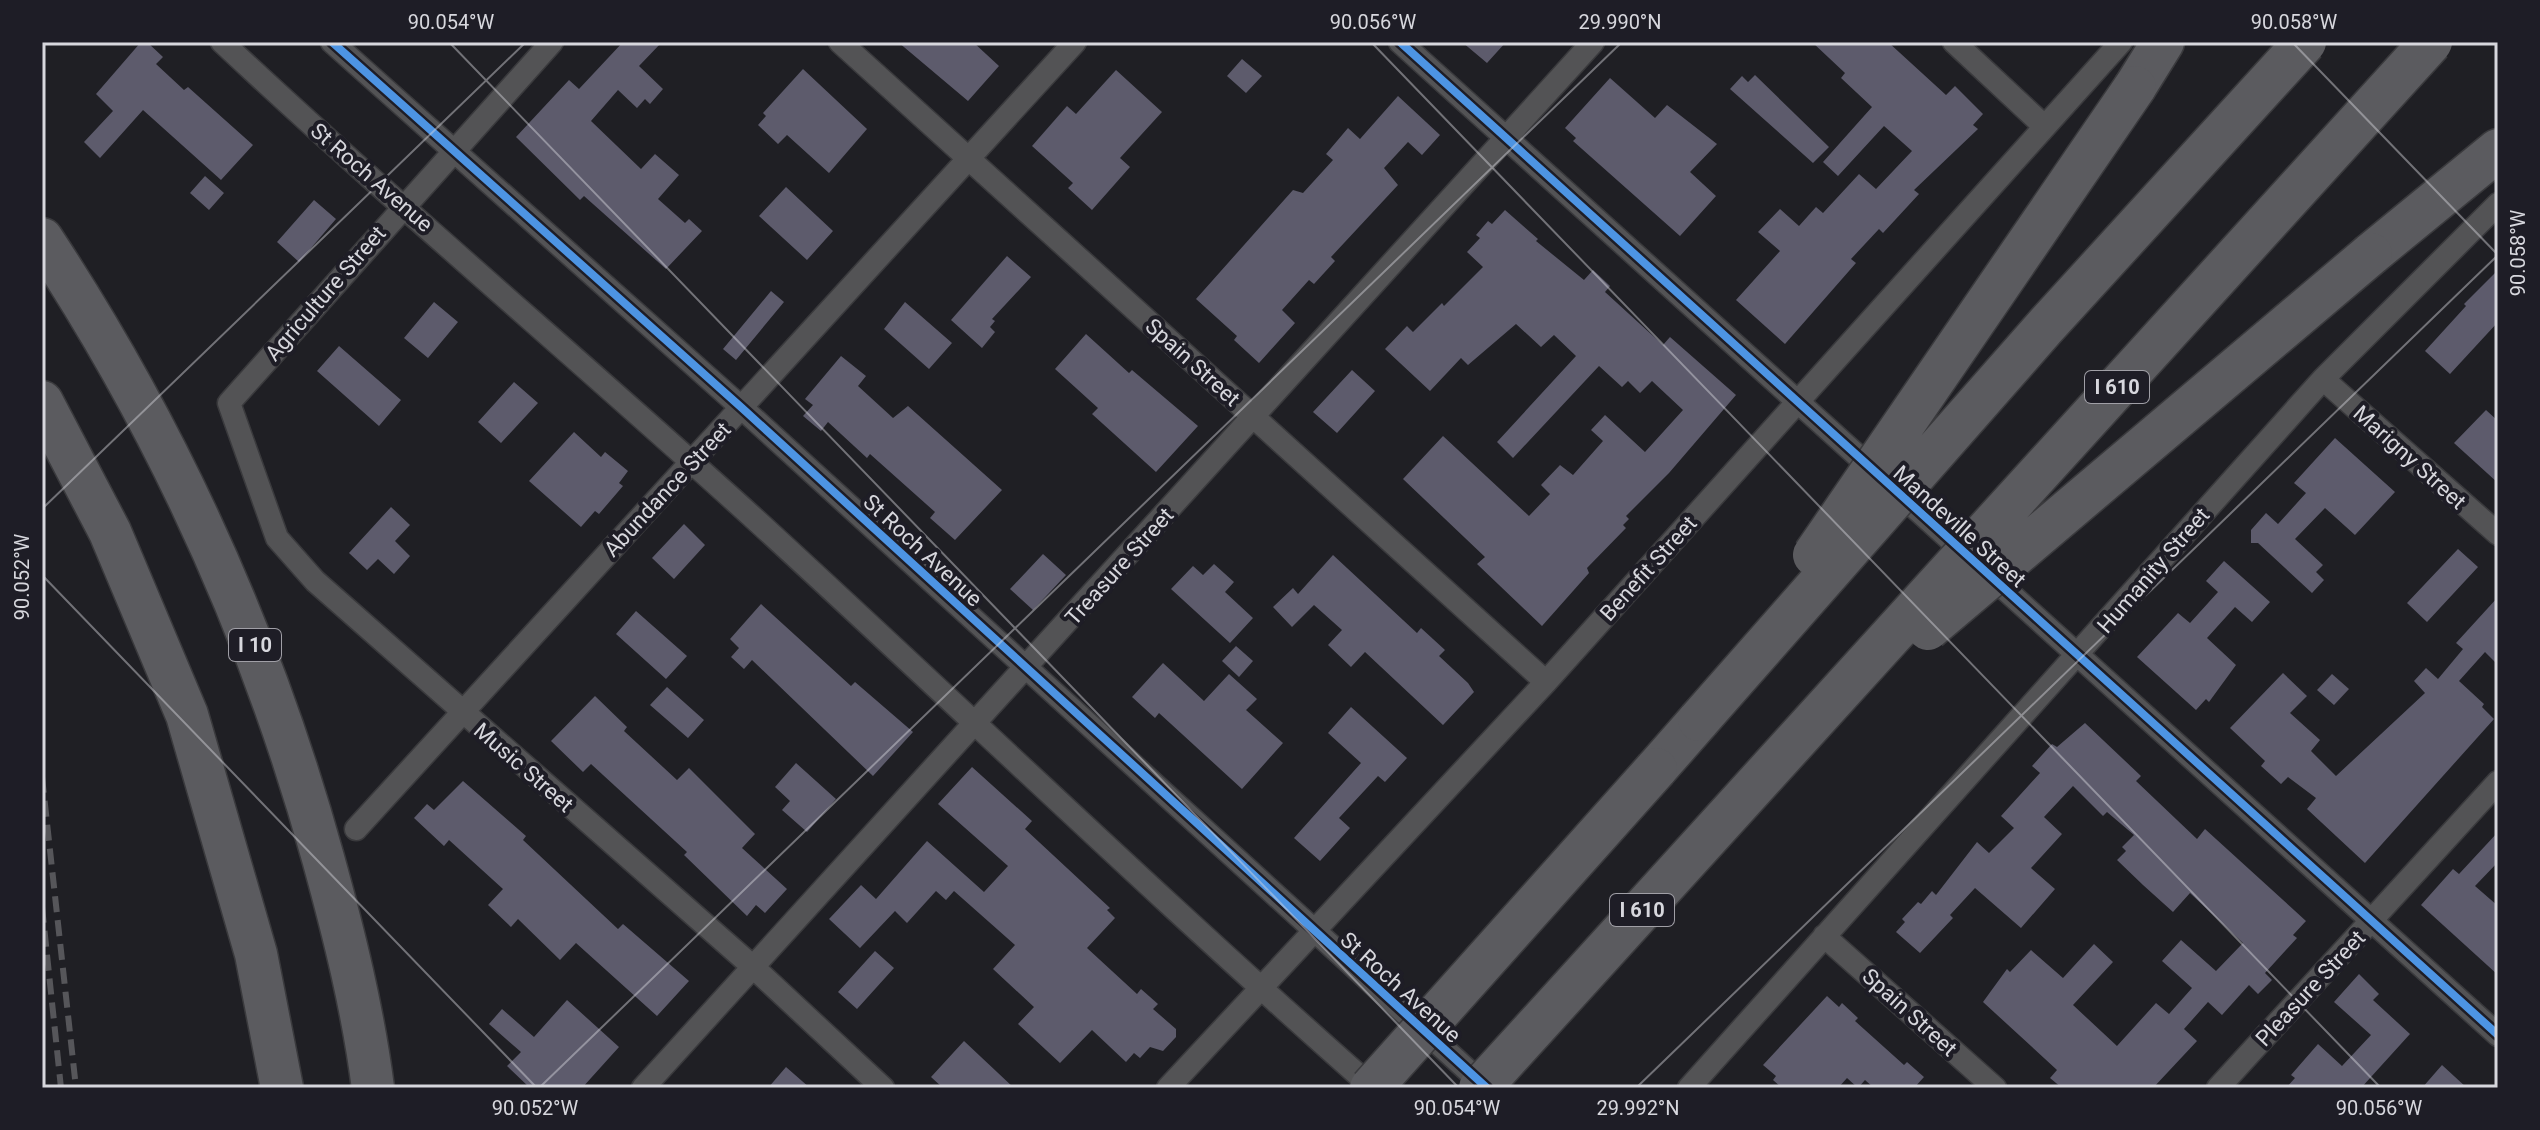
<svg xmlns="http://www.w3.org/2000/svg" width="2540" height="1130" font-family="Roboto,sans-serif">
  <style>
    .building { fill: #5d5b6c }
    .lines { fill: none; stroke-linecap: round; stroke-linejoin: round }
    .street-casing { stroke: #3a3a3d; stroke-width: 25 }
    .highway-casing { stroke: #3a3a3d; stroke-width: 45 }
    .street { stroke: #535355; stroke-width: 22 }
    .highway { stroke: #5b5b5f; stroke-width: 42 }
    .rail { stroke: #56565a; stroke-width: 6; stroke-dasharray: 16 8; stroke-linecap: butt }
    .highway-bridge-casing { stroke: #3a3a3d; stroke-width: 45; stroke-linecap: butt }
    .highway-bridge { stroke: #5b5b5f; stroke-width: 42 }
    .cycleway-casing { stroke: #1e1d26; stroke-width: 13 }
    .cycleway { stroke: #4d94e3; stroke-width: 8 }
    .ticks { fill: none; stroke: #d7d7dd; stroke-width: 2; stroke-opacity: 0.45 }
    .labels { text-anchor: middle; stroke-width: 8; stroke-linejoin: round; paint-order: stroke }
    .shield { fill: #1e1d26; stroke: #a09fa6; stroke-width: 2 }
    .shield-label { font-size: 20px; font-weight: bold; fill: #d7d7dd }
    .street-label { font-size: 22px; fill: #d7d7dd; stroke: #1e1d26 }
    .neatline { fill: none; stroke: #d7d7dd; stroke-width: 3 }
    .ticks-label { font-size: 20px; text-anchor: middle; fill: #d7d7dd }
  </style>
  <rect width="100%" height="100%" fill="#1f1f24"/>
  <path class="building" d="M141,42H147L163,57L156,64L184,90L188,87L253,145L221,180L143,110L100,158L84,142L113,111L96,94Z
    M623,42H662L639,66L663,89L650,104L645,99L637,108L618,90L591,121L641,169L655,154L679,175L658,199L685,223L689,219L702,231L666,269L584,196L580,200L516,137L569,80L579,89Z
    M898,42H973L999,66L968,101Z
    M1462,42H1506L1487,63Z
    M1812,42H1888L1946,95L1955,86L1983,114L1973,125L1978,129L1914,190L1919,194L1883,233L1879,229L1851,259L1856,263L1785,344L1736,300L1780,251L1758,232L1780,209L1799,226L1816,207L1823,213L1859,174L1876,189L1912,151L1884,126L1838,176L1823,162L1872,107L1841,78L1845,73Z
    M1242,59L1262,76L1246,93L1227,76Z
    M803,69L867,129L829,173L787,135L778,144L758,125L766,116L763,113Z
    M1116,70L1162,112L1120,158L1130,167L1092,210L1068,188L1073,183L1032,146L1067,106L1076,114Z
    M1755,75L1829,147L1813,163L1730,89L1742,76L1748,82Z
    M1610,78L1655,118L1667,105L1717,144L1690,172L1716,196L1680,236L1573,141L1576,138L1565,128Z
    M1398,96L1440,135L1422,155L1408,142L1384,168L1398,185L1331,257L1335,261L1314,284L1309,280L1282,310L1295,323L1259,363L1234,340L1237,336L1196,299L1293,190L1303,193L1333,160L1326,154L1348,128L1360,139Z
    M205,176L224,193L209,210L190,193Z
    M786,187L833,231L807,260L759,216Z
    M314,200L336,219L299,262L277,242Z
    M1505,210L1538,239L1536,241L1584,280L1593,270L1610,286L1605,292L1663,345L1670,337L1736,395L1669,473L1626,516L1629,519L1623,525L1626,528L1587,568L1589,573L1542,626L1477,564L1485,557L1403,479L1443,436L1529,516L1550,494L1541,485L1560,465L1573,475L1603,441L1591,430L1605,415L1645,452L1683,410L1652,381L1640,393L1628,381L1622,387L1599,366L1513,458L1497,442L1576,356L1554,335L1541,347L1516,324L1468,365L1461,358L1430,391L1385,349L1407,326L1413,332L1442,303L1444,306L1483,267L1467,252L1480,238L1476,235L1488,221L1492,224Z
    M1007,256L1031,277L992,319L995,321L990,327L995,332L982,348L951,320Z
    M2498,270V322L2450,374L2425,351L2466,306L2464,304Z
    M771,291L784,302L736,360L723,349Z
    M434,302L458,322L428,358L404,338Z
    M905,302L952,343L929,369L884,329Z
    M1086,334L1129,373L1132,370L1198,426L1156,472L1092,414L1098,408L1055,369Z
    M339,346L401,400L379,426L317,371Z
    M841,356L866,376L858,386L893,418L908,406L1002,490L955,540L930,518L935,512L870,454L867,458L828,422L821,431L803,416L813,405L805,399Z
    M1352,370L1375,391L1337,433L1313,412Z
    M514,382L538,403L501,443L478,422Z
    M2486,410L2498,421V483L2454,443Z
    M574,432L601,457L605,452L628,471L619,483L623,486L599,514L595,511L581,527L529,481Z
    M2335,438L2395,492L2355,535L2325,508L2295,539L2323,565L2316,572L2324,580L2312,593L2258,543H2251V530L2266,513L2278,524L2306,493L2294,483Z
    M391,507L410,525L395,541L410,556L394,574L378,559L367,570L349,553Z
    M684,524L705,545L674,579L652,558Z
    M2458,549L2478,567L2427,622L2407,603Z
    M1043,554L1066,575L1033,610L1010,589Z
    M1333,555L1417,633L1421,628L1445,650L1439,656L1468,683L1474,692L1443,725L1365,652L1351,667L1328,645L1342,630L1314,605L1292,627L1273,607L1293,588L1298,594Z
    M2224,561L2270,602L2252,622L2235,607L2207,638L2236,665L2209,702L2206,699L2196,710L2137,657L2178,613L2190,623L2218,592L2206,581Z
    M1214,564L1234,582L1225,592L1253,618L1230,643L1171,589L1193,566L1203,575Z
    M2498,597V665L2485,652L2459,681L2484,704L2482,707L2494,719L2365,863L2307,809L2316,798L2288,777L2281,784L2261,766L2265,761L2230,728L2283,673L2307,696L2290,713L2320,740L2311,751L2336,776L2425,693L2414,681L2426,668L2438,679L2463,649L2456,643Z
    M761,604L851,686L855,682L913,732L873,776L752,660L744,669L731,657L739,648L730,639Z
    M636,611L687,656L666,679L616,634Z
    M1236,646L1253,661L1239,677L1222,661Z
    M1163,663L1204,701L1229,674L1257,699L1246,710L1283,743L1242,789L1159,713L1155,718L1132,697Z
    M2332,674L2349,689L2334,705L2317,690Z
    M667,687L704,720L688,738L650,705Z
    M595,696L627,727L624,731L677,780L689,768L755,834L742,848L787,889L765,913L756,905L747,916L684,855L687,852L591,764L583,772L551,741Z
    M1351,707L1407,758L1385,782L1378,776L1339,818L1350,828L1320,861L1294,838L1361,763L1328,733Z
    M2085,723L2141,776L2136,781L2197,839L2205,829L2306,921L2293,935L2297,938L2265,973L2272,980L2258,994L2249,985L2222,1015L2208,1002L2184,1029L2197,1041L2153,1088H2062L2050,1078L2057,1070L1983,1002L2007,969L2010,972L2031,950L2063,978L2094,944L2113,962L2073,1005L2117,1046L2156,1003L2169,1014L2192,988L2162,961L2181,940L2216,971L2243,943L2190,893L2173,912L2143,885L2117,860L2126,851L2122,847L2134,835L2107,812L2103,816L2073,786L2044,817L2062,834L2031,868L2055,889L2021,928L1975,888L1950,915L1953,918L1920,953L1896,932L1905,922L1902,919L1918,902L1921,904L1932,891L1936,895L1977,842L1989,853L2014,828L2001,816L2040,773L2032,766L2052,744L2057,747Z
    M796,763L836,799L807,832L782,810L790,801L775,787Z
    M972,767L1032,821L1025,829L1110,908L1107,910L1115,918L1087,948L1137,994L1141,989L1158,1004L1153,1009L1176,1029V1037L1163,1051L1150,1047L1140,1058L1134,1053L1126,1062L1092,1030L1060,1063L1018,1024L1034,1007L993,969L1015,945L954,891L946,900L936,891L907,923L895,911L860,948L829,919L861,885L876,899L927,841L984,892L1008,866L938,804Z
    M463,781L526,836L523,840L618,929L623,924L689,981L657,1016L576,943L560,960L518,919L511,927L488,905L503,889L449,840L444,846L414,818L427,804L434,810Z
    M2498,832V862L2475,886L2498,906V975L2421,905L2453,869L2459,874Z
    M875,951L894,968L857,1009L838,992Z
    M2359,974L2379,994L2373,1000L2410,1034L2361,1088H2286L2295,1078L2291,1075L2318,1044L2342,1066L2371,1035L2334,1002Z
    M1827,996L1839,1007L1842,1003L1858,1018L1855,1021L1904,1065L1907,1062L1924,1077L1914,1088H1874L1865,1080L1858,1088L1847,1078L1838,1088H1782L1773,1080L1776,1076L1763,1065Z
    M567,1000L619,1047L582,1088H530L507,1066L521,1052L489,1024L502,1009L534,1037Z
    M964,1041L1014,1088H943L931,1077Z
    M2442,1065L2467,1088H2422Z
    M786,1067L810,1088H768Z"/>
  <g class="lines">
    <g class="street-casing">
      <path id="street" d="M222,42C397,206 580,360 758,522C963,710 1164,904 1373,1088
        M332,42L742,408L1487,1088
        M552,42L229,403L277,538L315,581L752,966L883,1088
        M840,42L1546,682
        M1400,42L2498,1035
        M1954,42L2043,125
        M2323,379L2498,534
        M356,829L1075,42
        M1824,936L1995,1088
        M643,1088L1593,42
        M1168,1088L1546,682L2121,42
        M1689,1088L2323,379L2498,204
        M2218,1088L2498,782"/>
    </g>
    <g class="highway-casing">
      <path id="highway" d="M2135,87L2163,42
        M42,239C168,430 262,638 323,858C344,934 363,1010 373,1088
        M2371,254L2498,150
        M42,402L110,532L187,715L256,954L282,1088
        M1656,769L1699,720"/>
    </g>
    <use href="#street" class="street"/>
    <use href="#highway" class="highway"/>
    <path class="rail" d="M42,777L76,1088
      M42,907L61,1088"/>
    <g class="highway-bridge-casing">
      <path id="highway-bridge" d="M1814,555L2135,87
        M1928,629L2371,254
        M1699,720L2044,328L2305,42
        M1371,1088L1656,769
        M1480,1088L2431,42"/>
    </g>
    <use href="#highway-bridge" class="highway-bridge"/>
    <g class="cycleway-casing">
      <path id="cycleway" d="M332,42L742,408L1487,1088
        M1400,42L2498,1035"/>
    </g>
    <use href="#cycleway" class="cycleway"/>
  </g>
  <path class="ticks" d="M449,42L1459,1088M1371,42L2381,1088M2292,42L2498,255M42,509L526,42M42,575L537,1088M539,1088L1622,42M1636,1088L2498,255"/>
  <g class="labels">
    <g class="shield">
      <rect x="2085" y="371" width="64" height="32" rx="6"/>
      <rect x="229" y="629" width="52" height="32" rx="6"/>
      <rect x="1610" y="894" width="64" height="32" rx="6"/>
    </g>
    <g class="shield-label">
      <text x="2117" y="394">I 610</text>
      <text x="255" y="652">I 10</text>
      <text x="1642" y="917">I 610</text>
    </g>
    <g class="street-label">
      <text transform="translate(372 177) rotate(41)" y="8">St Roch Avenue</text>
      <text transform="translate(325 293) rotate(-49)" y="8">Agriculture Street</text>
      <text transform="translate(1193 362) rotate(42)" y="8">Spain Street</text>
      <text transform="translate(2410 457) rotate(42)" y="8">Marigny Street</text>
      <text transform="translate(667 489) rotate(-47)" y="8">Abundance Street</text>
      <text transform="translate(1960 526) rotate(42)" y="8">Mandeville Street</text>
      <text transform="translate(923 550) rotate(43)" y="8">St Roch Avenue</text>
      <text transform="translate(1119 566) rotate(-48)" y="8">Treasure Street</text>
      <text transform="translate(1648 568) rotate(-48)" y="8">Benefit Street</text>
      <text transform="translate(2153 570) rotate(-49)" y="8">Humanity Street</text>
      <text transform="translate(524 767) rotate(41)" y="8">Music Street</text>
      <text transform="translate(1401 987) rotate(42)" y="8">St Roch Avenue</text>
      <text transform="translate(2310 988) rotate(-47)" y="8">Pleasure Street</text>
      <text transform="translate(1910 1012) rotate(42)" y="8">Spain Street</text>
    </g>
  </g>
  <rect width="2540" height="1130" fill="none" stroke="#1e1d26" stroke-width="88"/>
  <rect x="44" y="44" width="2452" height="1042" class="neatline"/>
  <g class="ticks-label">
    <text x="451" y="29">90.054°W</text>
    <text x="1373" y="29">90.056°W</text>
    <text x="1620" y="29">29.990°N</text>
    <text x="2294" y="29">90.058°W</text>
    <text transform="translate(2518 253) rotate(-90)" y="7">90.058°W</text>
    <text transform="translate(22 577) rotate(-90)" y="7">90.052°W</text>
    <text x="535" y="1115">90.052°W</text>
    <text x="1457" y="1115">90.054°W</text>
    <text x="1638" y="1115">29.992°N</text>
    <text x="2379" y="1115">90.056°W</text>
  </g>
</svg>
